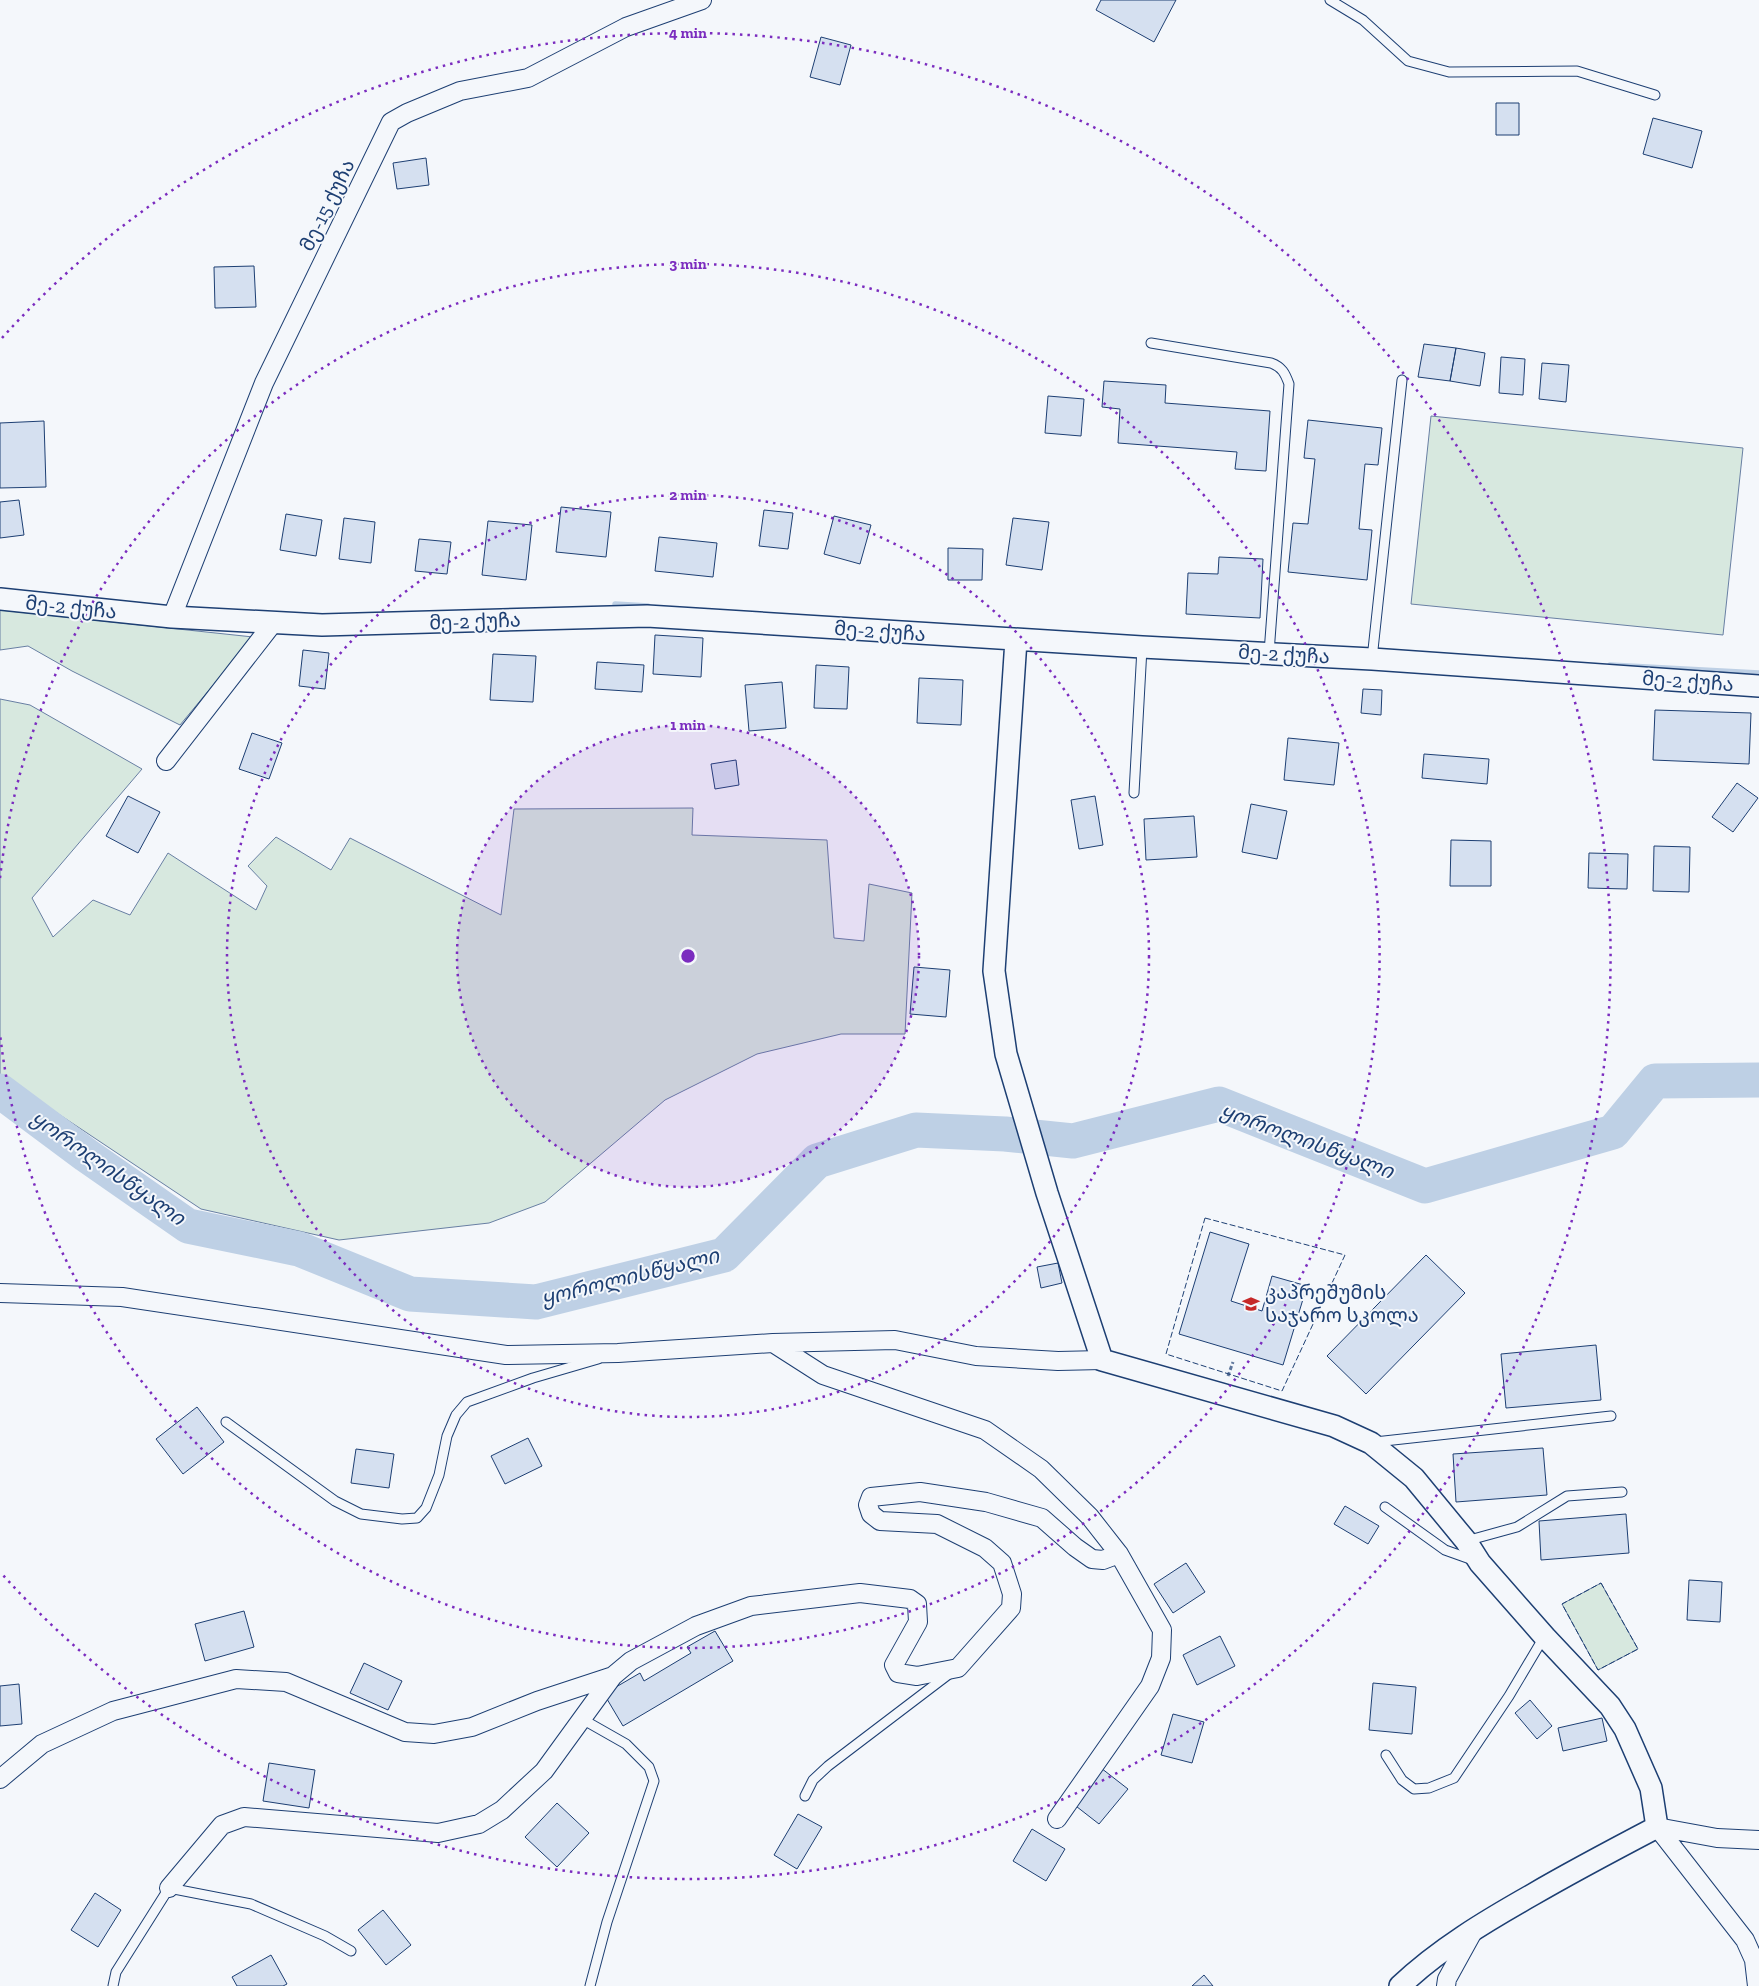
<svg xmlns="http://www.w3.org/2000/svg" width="1759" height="1986" font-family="'Zilla Slab','Noto Sans Georgian',serif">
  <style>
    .green { fill: #d7e8df; stroke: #687fa3 }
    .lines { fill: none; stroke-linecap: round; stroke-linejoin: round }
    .stream { stroke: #bed0e5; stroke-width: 5.5 }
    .river { stroke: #bed0e5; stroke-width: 35 }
    .building { fill: #d5e0f0; stroke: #1d3f73 }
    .service-casing { stroke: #1d3f73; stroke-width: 11 }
    .minor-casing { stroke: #1d3f73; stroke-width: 20 }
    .tertiary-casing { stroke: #1d3f73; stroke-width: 24 }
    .path { stroke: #5e769c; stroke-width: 3; stroke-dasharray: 4 2.5; stroke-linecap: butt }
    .service { stroke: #f4f7fb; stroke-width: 9 }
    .minor { stroke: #f4f7fb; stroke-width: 18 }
    .tertiary { stroke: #f4f7fb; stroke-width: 21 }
    .fence { stroke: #1d3f73; stroke-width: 1; stroke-dasharray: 6 2.5; stroke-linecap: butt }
    .ring { fill: none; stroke: #7b2cbf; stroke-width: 2.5; stroke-dasharray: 2.5 5 }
    .labels { text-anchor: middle; stroke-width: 4; stroke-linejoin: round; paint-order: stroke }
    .street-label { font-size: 20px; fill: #1d3f73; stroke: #f4f7fb }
    .poi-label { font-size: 20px; fill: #1d3f73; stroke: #f4f7fb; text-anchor: start }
    .water-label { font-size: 21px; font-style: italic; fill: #1d3f73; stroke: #f4f7fb }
    .centre { fill: #7b2cbf; stroke: #f4f7fb; stroke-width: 2.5 }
    .ring-label { font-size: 15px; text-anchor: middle; font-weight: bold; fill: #7b2cbf; stroke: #f4f7fb; stroke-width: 4; stroke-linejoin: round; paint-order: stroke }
  </style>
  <rect width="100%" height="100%" fill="#f4f7fb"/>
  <path class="green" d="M1431,416L1743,448L1723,635L1411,604Z
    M0,610L253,637L180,725L72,671L28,646L0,650Z
    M0,699L30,705L142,769L32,898L53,937L93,900L130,915L168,853L256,910L267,886L248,866L276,837L331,870L350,838L501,915L514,809L693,808L692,835L827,840L834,938L864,941L869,884L912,893L905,1034H841L757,1054L665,1100L545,1202L489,1223L339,1240L201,1209L0,1075Z
    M1601,1583L1638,1649L1598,1670L1562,1604Z"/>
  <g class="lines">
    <path class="stream" d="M615,604L648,606
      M1610,665L1759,673"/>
    <path class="river" d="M0,1091L86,1155L188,1226L299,1249L410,1294L536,1302L724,1255L817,1161L916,1130L1005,1134L1073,1141L1219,1104L1425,1186L1613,1132L1655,1081L1759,1080"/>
  </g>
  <path class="building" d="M1101,0H1176L1154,42L1096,10Z
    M821,37L851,45L840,85L810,77Z
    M1496,103H1519V135H1496Z
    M1653,118L1702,131L1692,168L1643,154Z
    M426,158L429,185L397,189L393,163Z
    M254,266L256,307L215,308L214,267Z
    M1424,344L1456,348L1450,381L1418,377Z
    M1456,348L1485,353L1480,386L1450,381Z
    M1501,357L1525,359L1523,395L1499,393Z
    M1542,363L1569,365L1566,402L1539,399Z
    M1104,381L1166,385L1165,403L1270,411L1266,471L1235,469L1237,452L1118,443L1120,409L1102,407Z
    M1048,396L1084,399L1081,436L1045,433Z
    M1308,420L1382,428L1378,465L1365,464L1359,529L1372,530L1367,580L1288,572L1293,523L1308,524L1315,459L1304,458Z
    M44,421L46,487L0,488V423Z
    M19,500L24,535L0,538V502Z
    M561,507L611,512L606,557L556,552Z
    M764,510L793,513L788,549L759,546Z
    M286,514L322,520L316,556L280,550Z
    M834,516L871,525L860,564L824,554Z
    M344,518L375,522L371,563L339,559Z
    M1013,518L1049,522L1042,570L1006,565Z
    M488,521L532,525L526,580L482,575Z
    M659,537L717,543L713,577L655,571Z
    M419,539L451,542L447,574L415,571Z
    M948,548L983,549L982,580H948Z
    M1219,557L1263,559L1260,618L1186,614L1188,573L1218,574Z
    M655,635L703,638L701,677L653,674Z
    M303,650L329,653L325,689L299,686Z
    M493,654L536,656L533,702L490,700Z
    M597,662L644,665L642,692L595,689Z
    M816,665L849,667L847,709L814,708Z
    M919,678L963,680L961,725L917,723Z
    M782,682L786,728L749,731L745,685Z
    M1363,689L1382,690L1381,715L1361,713Z
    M1655,710L1751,713L1749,764L1653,760Z
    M252,733L282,743L269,779L239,769Z
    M1288,738L1339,743L1334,785L1284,780Z
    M1424,754L1489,759L1487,784L1422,778Z
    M736,760L739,785L715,789L711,764Z
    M1737,783L1758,798L1733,832L1712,817Z
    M128,796L160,812L138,853L106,836Z
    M1095,796L1103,845L1079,849L1071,800Z
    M1251,804L1287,811L1277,859L1242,852Z
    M1194,816L1197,857L1146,860L1144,819Z
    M1451,840L1491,841V886H1450Z
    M1654,846L1690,847L1689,892L1653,891Z
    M1589,853L1628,854L1627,889L1588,888Z
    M914,967L950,970L946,1017L910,1014Z
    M1210,1232L1249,1244L1231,1301L1262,1311L1272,1276L1307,1286L1283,1365L1179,1334Z
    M1426,1255L1465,1293L1366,1394L1327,1356Z
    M1058,1263L1062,1283L1041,1288L1037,1267Z
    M1596,1345L1601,1400L1506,1408L1501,1354Z
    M197,1407L224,1442L183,1474L156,1439Z
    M528,1438L542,1466L505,1484L491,1456Z
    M1543,1448L1547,1495L1456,1502L1453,1454Z
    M356,1449L394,1454L389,1488L351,1483Z
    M1345,1506L1379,1526L1368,1544L1334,1524Z
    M1626,1514L1629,1553L1541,1560L1539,1521Z
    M1186,1563L1205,1592L1173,1613L1154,1584Z
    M1689,1580L1722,1582L1720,1622L1687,1620Z
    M244,1611L254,1647L205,1661L195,1624Z
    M715,1631L733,1661L623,1726L604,1694L640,1673L644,1681L691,1653L687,1647Z
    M1220,1636L1235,1666L1197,1685L1183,1655Z
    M364,1663L402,1681L388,1710L350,1693Z
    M1373,1683L1416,1687L1412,1734L1369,1730Z
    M19,1684L22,1724L0,1726V1686Z
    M1530,1700L1552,1726L1537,1739L1515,1713Z
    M1173,1714L1204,1722L1192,1763L1161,1755Z
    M1602,1718L1607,1741L1563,1751L1558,1728Z
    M269,1763L315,1770L309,1808L263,1801Z
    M1101,1768L1128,1789L1099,1824L1072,1803Z
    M557,1803L589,1833L557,1867L525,1837Z
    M798,1814L822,1827L797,1869L774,1855Z
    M1032,1829L1065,1849L1046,1881L1013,1861Z
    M95,1893L121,1910L98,1947L71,1930Z
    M383,1910L411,1945L386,1965L358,1930Z
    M271,1955L287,1984L283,1986H237L232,1977Z
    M1204,1975L1213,1986H1192Z"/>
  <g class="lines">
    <g class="service-casing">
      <path id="service" d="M1330,0L1363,20L1408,61L1449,72L1577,71L1655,95
        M1151,343L1271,363C1282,367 1285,373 1289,384L1269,653
        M1372,659L1402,380
        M1134,793L1142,648
        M226,1422L335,1501L361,1514L402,1519L417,1518L426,1508L439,1475L447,1436L456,1415L467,1402L533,1378L598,1359
        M1375,1442L1611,1416
        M1385,1507L1445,1550L1473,1560
        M1466,1541L1517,1527L1567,1496L1622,1492
        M582,1719L626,1744L649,1767L654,1781L607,1922L590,1986
        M1386,1755L1402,1780L1414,1789L1429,1788L1454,1778L1509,1696L1544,1637
        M805,1796L813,1780L828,1766L949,1674
        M113,1986L116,1972L169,1888L251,1904L325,1936L351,1951"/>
    </g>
    <g class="minor-casing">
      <path id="minor" d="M172,617L264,383L391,122L407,113L460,91L528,78L626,27L702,0
        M166,761L274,622
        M0,1293L122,1297L506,1355L618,1353L773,1343L895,1340L976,1356L1058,1361L1102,1360
        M773,1343L823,1375L985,1430L1041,1469L1090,1517L1119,1554L1162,1630L1161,1658L1150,1686L1057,1819
        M0,1779L42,1744L113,1711L236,1679L286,1682L405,1732L434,1734L472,1727L537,1701L613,1676
        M1657,1827L1745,1940L1754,1960L1757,1986
        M1657,1827L1717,1838L1759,1840
        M169,1888L222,1825L244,1817L438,1833L479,1824L502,1810L544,1771L613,1676L631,1661L696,1626L751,1606L860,1593L910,1599L917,1604L918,1622L894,1665L898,1673L917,1676L958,1668L1011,1608L1012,1594L1002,1563L985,1548L937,1524L880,1521L871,1514L868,1505L871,1497L920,1492L986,1502L1042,1518L1075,1547L1092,1559L1103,1560L1119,1554
        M1446,1986L1447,1979L1474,1930"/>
    </g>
    <g class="tertiary-casing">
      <path id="tertiary" d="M0,599L172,617L322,625L647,616L1142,647L1372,659L1759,686
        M1016,640L994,971L1006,1054L1047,1193L1102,1360L1334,1426L1371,1443L1414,1478L1466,1541L1480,1563L1545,1637L1610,1706L1625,1729L1651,1788L1657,1827C1615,1849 1573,1871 1532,1895C1486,1921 1439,1949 1400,1986"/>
    </g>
    <path class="path" d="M1228,1376L1233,1362"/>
    <use href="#service" class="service"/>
    <use href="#minor" class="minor"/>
    <use href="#tertiary" class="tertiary"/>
    <path class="fence" d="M1205,1218L1345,1255L1282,1391L1166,1354Z
      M1601,1583L1638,1649L1598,1670L1562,1604Z"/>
  </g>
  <circle cx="688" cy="956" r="231" fill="#7b2cbf" fill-opacity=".12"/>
  <g class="ring">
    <circle cx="688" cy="956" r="231"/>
    <circle cx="688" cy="956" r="461"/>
    <path d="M0 878A692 692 0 1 1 0 1034"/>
    <path d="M2 338A923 923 0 1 1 2 1574"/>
  </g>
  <defs>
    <g id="school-bare" transform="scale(1.35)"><path d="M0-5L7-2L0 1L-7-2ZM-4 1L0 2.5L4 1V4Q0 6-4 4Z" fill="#c62828" stroke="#f4f7fb" stroke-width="2.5" paint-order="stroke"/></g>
  </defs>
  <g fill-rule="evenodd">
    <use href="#school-bare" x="1251" y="1304"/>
  </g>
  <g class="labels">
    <g class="street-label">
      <text transform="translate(327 205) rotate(-64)" y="7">მე-15 ქუჩა</text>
      <text transform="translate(71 607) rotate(6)" y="7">მე-2 ქუჩა</text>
      <text transform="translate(475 621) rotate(-2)" y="7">მე-2 ქუჩა</text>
      <text transform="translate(880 631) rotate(4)" y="7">მე-2 ქუჩა</text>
      <text transform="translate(1284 654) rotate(3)" y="7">მე-2 ქუჩა</text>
      <text transform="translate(1688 681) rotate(4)" y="7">მე-2 ქუჩა</text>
    </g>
    <g class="poi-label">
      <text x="1265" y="1299">კაპრეშუმის<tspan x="1265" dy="23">საჯარო სკოლა</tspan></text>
    </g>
    <g class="water-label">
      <text transform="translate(1307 1141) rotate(20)" y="7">ყოროლისწყალი</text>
      <text transform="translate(108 1168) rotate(35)" y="7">ყოროლისწყალი</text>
      <text transform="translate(630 1277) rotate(-14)" y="7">ყოროლისწყალი</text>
    </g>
  </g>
  <circle cx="688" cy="956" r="8" class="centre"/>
  <g class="ring-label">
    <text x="688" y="38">4 min</text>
    <text x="688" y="269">3 min</text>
    <text x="688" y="500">2 min</text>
    <text x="688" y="730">1 min</text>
  </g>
</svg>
